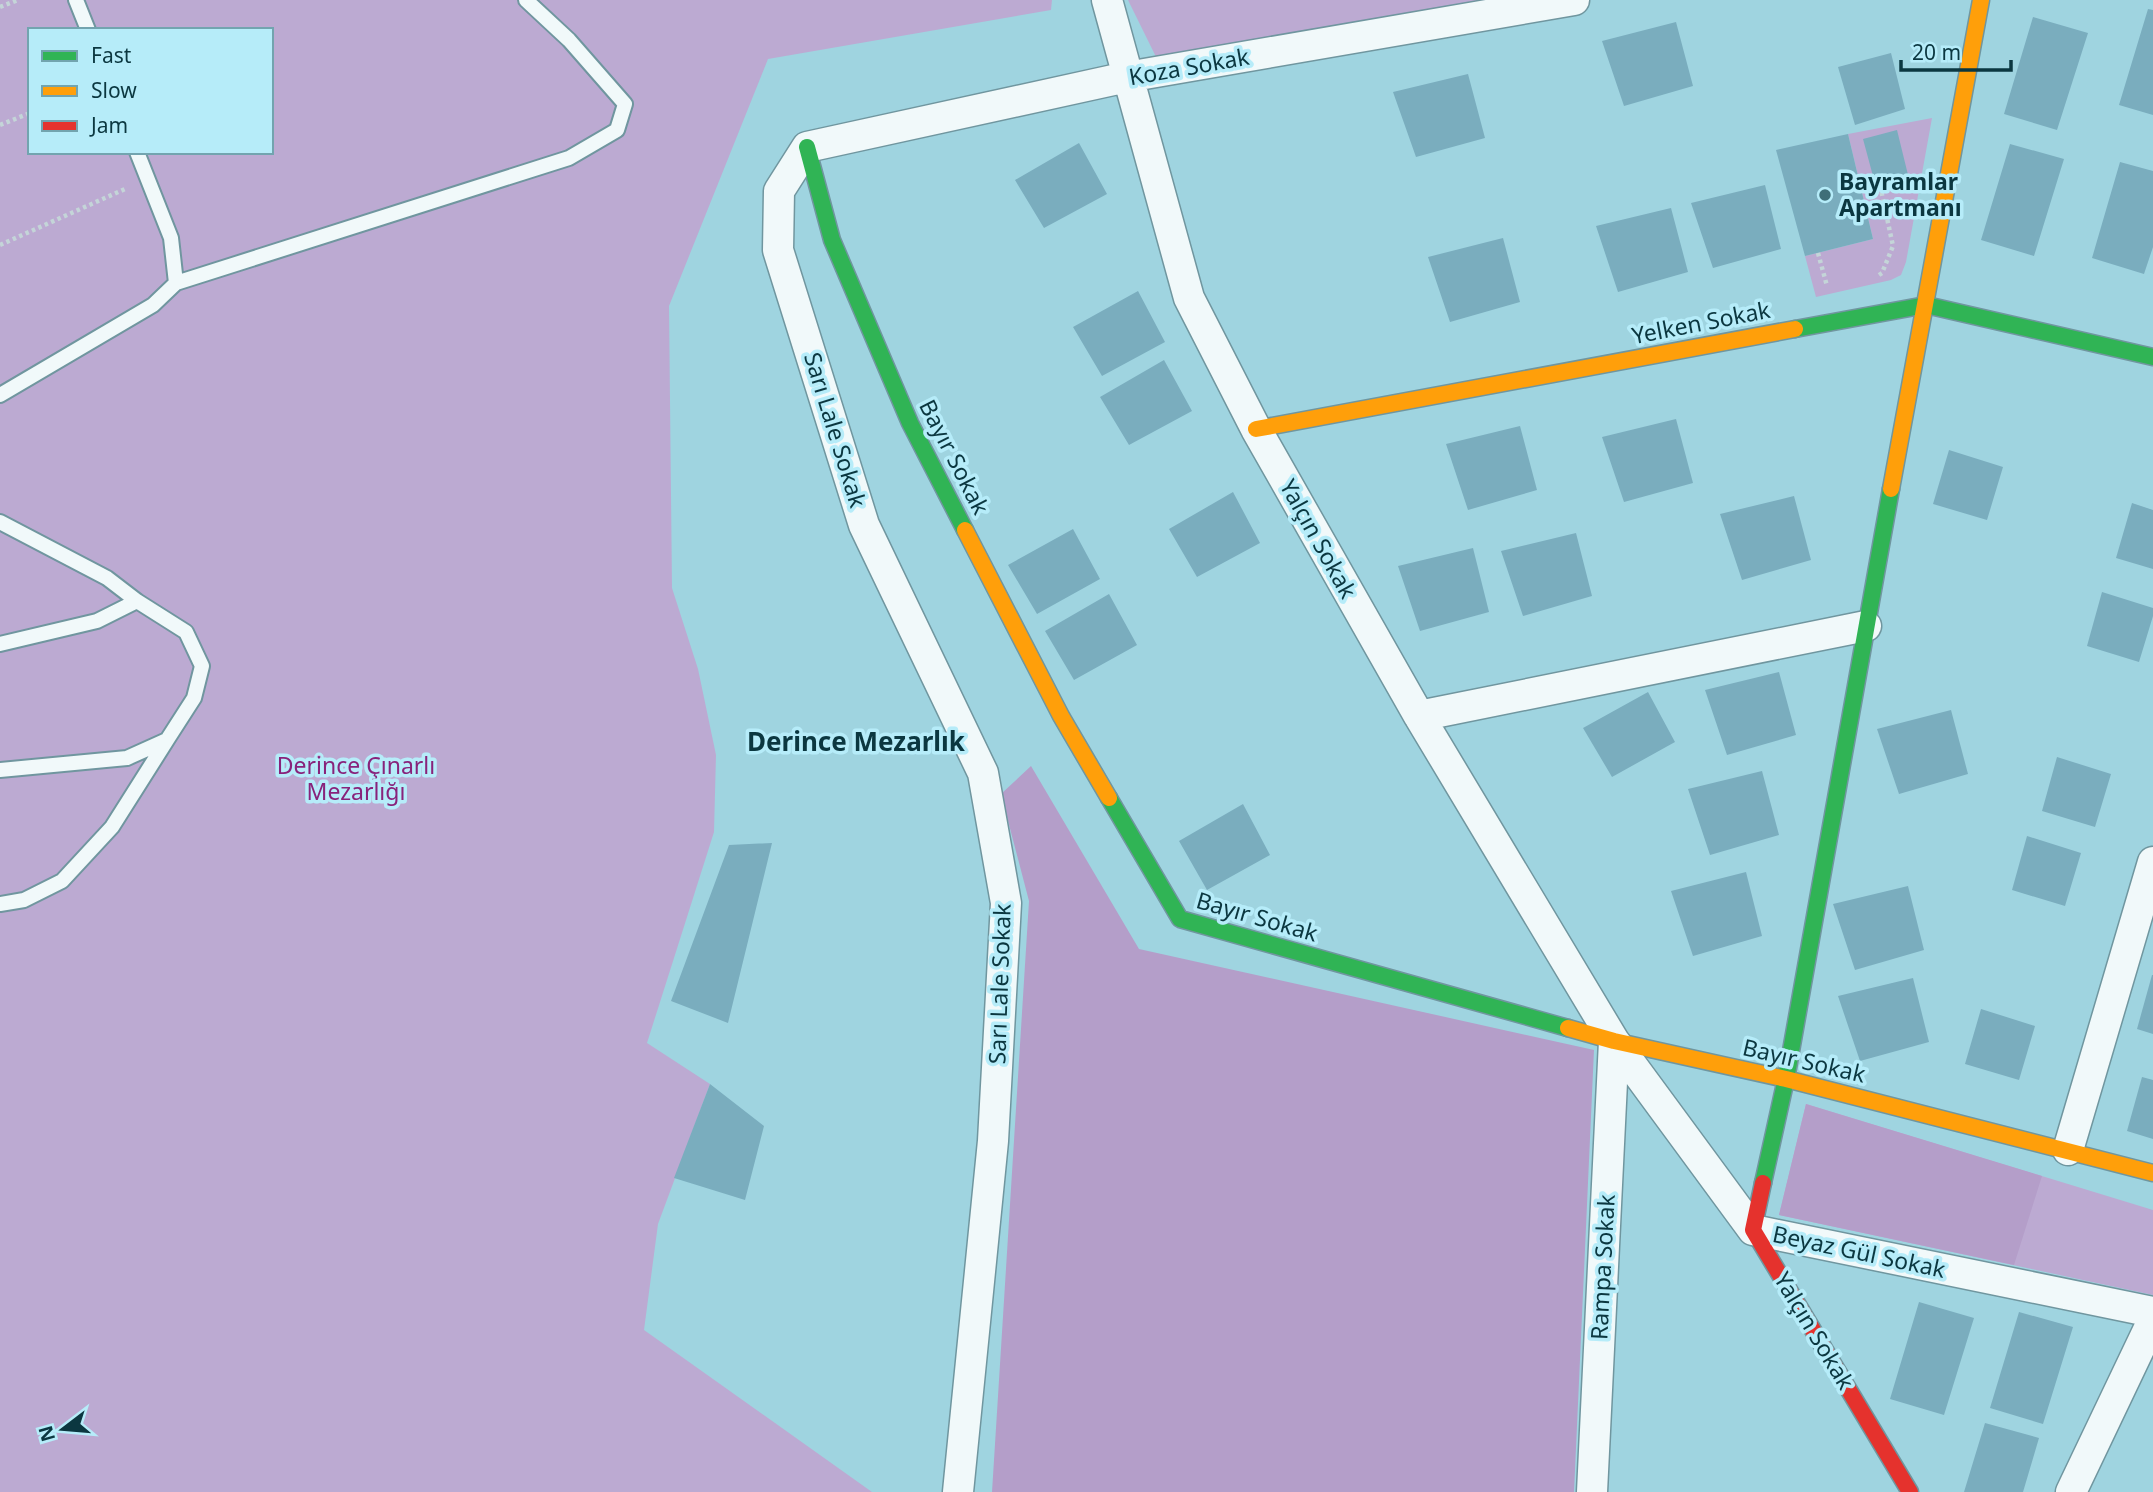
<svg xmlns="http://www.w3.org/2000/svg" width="2153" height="1492" font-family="'Noto Sans',sans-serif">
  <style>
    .green { fill: #bcaad2; fill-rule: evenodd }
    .forest { fill: #b49ec9 }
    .building { fill: #7aadbe }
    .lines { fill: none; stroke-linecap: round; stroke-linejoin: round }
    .lane-casing { stroke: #70969f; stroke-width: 18 }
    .street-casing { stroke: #70969f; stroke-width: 33 }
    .fast-casing { stroke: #70969f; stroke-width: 19 }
    .slow-casing { stroke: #70969f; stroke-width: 19 }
    .jam-casing { stroke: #70969f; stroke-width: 19 }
    .path { stroke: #c4d5d8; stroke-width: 4.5; stroke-dasharray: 3.5 3.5; stroke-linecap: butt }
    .lane { stroke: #f1f9fa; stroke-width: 14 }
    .street { stroke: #f1f9fa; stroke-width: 30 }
    .fast { stroke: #30b455; stroke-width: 16 }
    .slow { stroke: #ff9f0a; stroke-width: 16 }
    .jam { stroke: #e5322d; stroke-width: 16 }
    .poi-dot { fill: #3f6e78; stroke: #b6ecf9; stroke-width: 2.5 }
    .labels { text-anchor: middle; stroke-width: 7; stroke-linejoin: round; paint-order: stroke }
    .street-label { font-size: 23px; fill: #0b3740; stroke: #b6ecf9 }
    .poi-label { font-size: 23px; font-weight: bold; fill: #0b3740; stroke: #b6ecf9; text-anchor: start }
    .park-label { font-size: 23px; fill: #88237b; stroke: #b6ecf9 }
    .quarter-label { font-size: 26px; font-weight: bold; fill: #0b3740; stroke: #b6ecf9 }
  </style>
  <rect width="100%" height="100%" fill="#9fd4e0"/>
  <path class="green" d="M0,0H1052L1051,10L768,59L669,306L672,588L698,669L716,755L714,832L647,1043L710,1084L658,1224L644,1330L872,1492H0ZM30,30H271V152H30Z
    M1128,0H1495L1159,63Z
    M1932,118L1906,262L1901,275L1891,280L1816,297L1805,256L1873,239L1848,134Z
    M1806,1104L2153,1210V1295L1779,1215Z"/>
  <path class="forest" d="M1031,766L1139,949L1594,1050L1574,1492H992L1029,901L1001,794Z
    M1806,1104L2042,1176L2014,1265L1779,1215Z"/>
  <path class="building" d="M2148,9L2153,10V115L2119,105Z
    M2033,17L2088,33L2057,130L2004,114Z
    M1676,22L1693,86L1624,106L1602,41Z
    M1891,53L1905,109L1855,125L1838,67Z
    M1468,74L1485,138L1416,157L1393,92Z
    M1897,130L1910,183L1877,191L1863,139Z
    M1848,134L1873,239L1805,256L1776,150Z
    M1079,143L1107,194L1044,228L1015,180Z
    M2010,144L2064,159L2034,256L1981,240Z
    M2120,162L2153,171V247L2144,274L2092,258Z
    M1765,185L1781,249L1713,268L1691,203Z
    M1671,208L1688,272L1618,292L1596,226Z
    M1503,238L1520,302L1450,322L1428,257Z
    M1138,291L1165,342L1102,376L1073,327Z
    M1164,360L1192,411L1129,445L1100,397Z
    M1676,419L1693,483L1624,502L1602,437Z
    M1520,426L1537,490L1468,510L1446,444Z
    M1949,450L2003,467L1987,520L1933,504Z
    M1233,492L1260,543L1197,577L1169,529Z
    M1794,496L1811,560L1742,580L1720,514Z
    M2132,503L2153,510V569L2116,558Z
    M1073,529L1100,579L1037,614L1008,565Z
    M1576,533L1592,596L1523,616L1501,551Z
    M1473,548L1489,612L1420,631L1398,566Z
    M2102,592L2153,608V616L2139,662L2087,646Z
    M1109,594L1137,645L1074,680L1045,631Z
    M1779,672L1796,735L1727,755L1705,690Z
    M1648,692L1675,742L1612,777L1583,728Z
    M1951,710L1968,774L1899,794L1877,729Z
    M2057,757L2111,774L2095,827L2042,811Z
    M1762,771L1779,835L1710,855L1688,789Z
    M1243,804L1270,855L1207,890L1179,841Z
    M2027,836L2081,853L2065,906L2012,890Z
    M772,843L728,1023L671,1001L729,845Z
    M1746,872L1762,936L1693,956L1671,891Z
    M1908,886L1924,950L1855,970L1833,904Z
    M2152,975H2153V1034L2137,1029Z
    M1913,978L1929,1042L1860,1061L1838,996Z
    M1981,1009L2035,1026L2019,1080L1965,1064Z
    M2142,1077L2153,1080V1139L2127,1131Z
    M710,1084L764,1126L745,1200L674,1178Z
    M1919,1302L1974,1318L1944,1415L1890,1399Z
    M2019,1312L2073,1327L2043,1424L1990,1408Z
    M1985,1423L2039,1438L2023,1492H1964Z"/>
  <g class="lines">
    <g class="lane-casing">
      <path id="lane" d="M76,0L88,30
        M176,283L569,158L617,130L625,104L569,40L526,0
        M0,395L153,305L176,283L171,238L137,152
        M0,522L107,578L137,601L97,621L0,644
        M0,770L127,758L167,740L194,698L202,666L186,632L137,601
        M0,904L24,900L62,881L112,827L167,740"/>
    </g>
    <g class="street-casing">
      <path id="street" d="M1107,0L1189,298L1256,429L1419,716L1614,1041L1753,1230L2153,1312
        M1419,716L1866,626
        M2068,1150L2153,862
        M958,1492L993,1141L1006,903L983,773L864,525L778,250L779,191L807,147L1127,77L1574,0
        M1592,1492L1614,1041
        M2071,1492L2153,1320"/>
    </g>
    <g class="fast-casing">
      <path id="fast" d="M807,147L832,240L910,423L965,530
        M1795,329L1926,305L2153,357
        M1109,798L1180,919L1568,1028
        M1763,1183L1786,1079L1891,489"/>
    </g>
    <g class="slow-casing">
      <path id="slow" d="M1256,429L1795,329
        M1891,489L1981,0
        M965,530L1061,716L1109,798
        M1568,1028L1614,1041L1786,1079L2153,1173"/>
    </g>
    <g class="jam-casing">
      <path id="jam" d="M1763,1183L1753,1230L1910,1492"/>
    </g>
    <path class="path" d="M0,7L18,0
      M0,125L30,113
      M0,245L125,189
      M1818,253L1827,286
      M1879,275L1882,273L1893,246L1881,190"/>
    <use href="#lane" class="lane"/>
    <use href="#street" class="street"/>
    <use href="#fast" class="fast"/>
    <use href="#slow" class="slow"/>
    <use href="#jam" class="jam"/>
  </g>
  <circle class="poi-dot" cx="1825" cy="195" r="7"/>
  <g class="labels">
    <g class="street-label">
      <text transform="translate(1189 67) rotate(-10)" y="8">Koza Sokak</text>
      <text transform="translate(1701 323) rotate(-11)" y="8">Yelken Sokak</text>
      <text transform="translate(835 430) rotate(73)" y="8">Sarı Lale Sokak</text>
      <text transform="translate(954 457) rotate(63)" y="8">Bayır Sokak</text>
      <text transform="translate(1318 539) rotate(61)" y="8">Yalçın Sokak</text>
      <text transform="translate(1257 917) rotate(16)" y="8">Bayır Sokak</text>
      <text transform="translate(1000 984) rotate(-88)" y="8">Sarı Lale Sokak</text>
      <text transform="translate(1804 1061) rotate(13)" y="8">Bayır Sokak</text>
      <text transform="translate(1859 1252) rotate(12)" y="8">Beyaz Gül Sokak</text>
      <text transform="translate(1603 1267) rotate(-87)" y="8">Rampa Sokak</text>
      <text transform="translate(1814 1331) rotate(59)" y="8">Yalçın Sokak</text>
    </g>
    <g class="poi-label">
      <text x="1839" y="190">Bayramlar<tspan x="1839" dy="26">Apartmanı</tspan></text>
    </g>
    <g class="park-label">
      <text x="356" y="774">Derince Çınarlı<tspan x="356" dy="26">Mezarlığı</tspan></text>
    </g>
    <g class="quarter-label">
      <text x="856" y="751">Derince Mezarlık</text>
    </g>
  </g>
  <rect x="28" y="28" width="245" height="126" fill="#b6ecf9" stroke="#72a4af" stroke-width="2"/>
  <rect x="42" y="51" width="35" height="10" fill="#30b455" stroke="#72a4af" stroke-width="2"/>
  <text x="91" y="63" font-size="21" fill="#0b3740">Fast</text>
  <rect x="42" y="86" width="35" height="10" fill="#ff9f0a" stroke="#72a4af" stroke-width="2"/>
  <text x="91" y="98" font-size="21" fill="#0b3740">Slow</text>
  <rect x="42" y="121" width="35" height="10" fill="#e5322d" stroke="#72a4af" stroke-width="2"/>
  <text x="91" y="133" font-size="21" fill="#0b3740">Jam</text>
  <g transform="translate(63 1429) rotate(254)" stroke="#b6ecf9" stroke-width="5" paint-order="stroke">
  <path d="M0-5L12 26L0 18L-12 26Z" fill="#0b3740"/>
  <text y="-10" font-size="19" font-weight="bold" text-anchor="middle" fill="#0b3740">N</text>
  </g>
  <path d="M1901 60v10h110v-10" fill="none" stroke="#0b3740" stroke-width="3.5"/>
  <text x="1912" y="60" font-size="21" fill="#0b3740" stroke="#b6ecf9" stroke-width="5" paint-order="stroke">20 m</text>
</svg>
